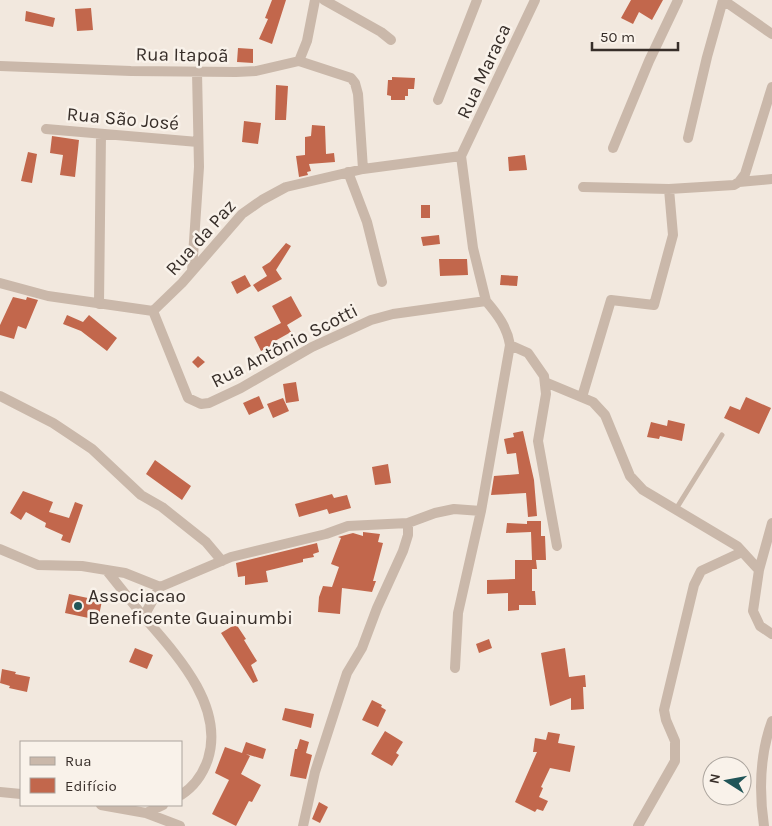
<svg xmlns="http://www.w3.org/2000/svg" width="772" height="826" font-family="Karla,sans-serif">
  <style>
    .building { fill: #c2674c }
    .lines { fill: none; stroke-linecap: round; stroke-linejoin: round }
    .lane { stroke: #cab8aa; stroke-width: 5 }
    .street { stroke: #cab8aa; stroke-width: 10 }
    .poi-dot { fill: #205558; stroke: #f9f2ea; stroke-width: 2 }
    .labels { text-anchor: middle; stroke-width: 5; stroke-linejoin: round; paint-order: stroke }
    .street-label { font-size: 19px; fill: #372e29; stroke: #f9f2ea }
    .poi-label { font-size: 19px; fill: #372e29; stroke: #f9f2ea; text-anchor: start }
  </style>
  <rect width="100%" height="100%" fill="#f2e8de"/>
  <path class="building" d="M272,0H286L272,44L259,39L268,19L265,18Z
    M631,0H663L652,20L639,12L633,24L621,18Z
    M91,8L93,30L77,31L75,9Z
    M26,11L55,18L53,27L25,21Z
    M238,48L253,49V63L237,62Z
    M392,77L415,78L414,89H408V96H405V100H391V96L387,95L388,80H392Z
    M276,85L288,86L286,120H275Z
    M244,121L261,123L258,144L242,142Z
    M312,125L325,126L326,154L334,153L335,162L309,164L311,171L307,172L308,175L299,177L296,156L305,155V137L311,136Z
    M52,136L79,140L75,177L60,175L63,155L50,153Z
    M28,152L37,154L32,183L21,181Z
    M525,155L527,170L509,171L508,157Z
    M421,205H430V218H421Z
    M439,235L440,244L423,246L421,237Z
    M286,243L291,246L276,270L282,279L258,292L253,285L267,276L262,267L270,262Z
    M439,259H467L468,275L440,276Z
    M245,275L251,286L237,294L231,282Z
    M501,275L518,276L517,286L500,285Z
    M291,296L302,316L287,325L291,332L275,341L276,343L261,351L254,337L281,323L272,306Z
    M13,297L26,300L27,297L38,300L26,329L18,326L14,339L0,335V325Z
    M67,315L83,322L89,315L117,338L107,351L81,331L63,324Z
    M198,356L205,362L198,368L192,362Z
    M296,382L299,401L286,403L283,384Z
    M259,396L264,408L249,415L243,403Z
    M746,397L771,408L759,434L724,418L730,406L740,410Z
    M283,398L289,411L273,418L267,404Z
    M668,420L685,424L682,441L660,436L659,439L647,437L651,422L667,426Z
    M523,431L534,480L537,516L528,517L526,493L491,495L494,476L519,474L516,453L507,454L504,439L514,437L513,433Z
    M155,460L191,486L182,500L146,474Z
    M388,464L391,483L375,485L372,467Z
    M23,491L53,502L49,512L69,518L75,502L83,505L70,543L61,540L63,535L45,527L46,523L26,512L21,520L10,513Z
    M332,494L334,498L347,495L351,508L329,514L327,509L299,517L295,504Z
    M527,521H541V536H545L546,560H536L537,569H532V591H535L536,605H519V610L508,611V593L487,594V580L515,579V560H532L531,532L506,533L507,523L527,524Z
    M363,532L380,534L378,542L383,543L373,581H376L372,592L342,588L340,614L318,612L319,597L323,586L332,587L339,567L331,564L341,538L338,537L353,533L363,536Z
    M317,543L319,552L313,554L314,557L303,559V562L266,571L268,582L245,585V576L238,577L236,563Z
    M69,594L102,601L98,620L65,613Z
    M236,624L246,639L244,640L257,661L251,665L258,681L253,683L221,633Z
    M489,639L492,648L479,653L476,644Z
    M135,648L153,655L147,669L129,662Z
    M565,648L569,677L585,675L586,687H583L584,709L571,710V698L550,706L541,653Z
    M2,669L16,672L15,674L30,677L27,692L9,688L10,686L0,683Z
    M372,700L382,705L381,707L386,710L378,727L362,720Z
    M285,708L314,714L311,728L282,720Z
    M385,731L403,742L396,753L399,755L392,766L371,754Z
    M548,732L560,734L558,743L575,746L570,772L550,768L541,787L543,788L539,797L548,801L543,811L537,809L535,812L515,802L537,752H533L535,738L546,740Z
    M300,739L309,742L306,753L312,755L306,779L290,776L295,749H297Z
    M246,742L266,749L263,759L246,754L250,756L241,774L261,785L252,802L249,801L236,826L212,814L229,780L215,773L225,747L242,753Z
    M319,802L328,807L320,823L312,819Z"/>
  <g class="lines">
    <path class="lane" d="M676,509L722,435"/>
    <path class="street" d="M324,0L381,32L391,40
      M723,0L772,34
      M299,61L307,41L315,0
      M0,66L131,71L236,72L256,71L299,61L351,78L355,83L358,94L363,169
      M438,100L477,0
      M46,129L198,142
      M688,138L707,57L723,0
      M613,148L649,61L678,0
      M461,156L535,0
      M348,172L367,222L382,282
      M739,182L772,179
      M583,187L669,189L734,185L739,182L745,174L772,87
      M192,271L199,167L197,72
      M0,283L48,296L153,311
      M99,304L101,134
      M153,311L188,398L201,404L209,403L241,388L312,347L371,320L393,314L486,301C498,315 507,327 510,345L481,511L458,613L455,668
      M153,311L182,283L242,214L262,200L286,187L363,169L461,156L473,248L486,301
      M510,345L528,353L544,376L546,394L538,441L557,546
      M545,382L593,402L605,415L630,476L643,490L737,546L759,570
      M0,396L53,423L92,449L141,495L162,507L206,542L222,561
      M582,397L611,300L654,305L673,235L669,189
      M772,523L759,570L753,611L760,626L772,634
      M0,549L38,565L82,566L125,573L160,587L231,557L326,534L348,526L408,523
      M107,571C119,586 131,601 143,616C175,653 225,705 208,759C203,774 195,786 181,795
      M144,616L160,587
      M0,792L21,794
      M101,805L146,813L180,826
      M146,813L163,805
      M303,826L315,772L347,673L362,648L377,608L403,551L408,535V523L435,513L454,509L481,511
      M638,826L675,761V741L666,720L664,710L694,585L701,571L742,552
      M764,826C759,792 760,754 772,721"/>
  </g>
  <circle class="poi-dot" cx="78" cy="606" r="5"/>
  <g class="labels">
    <g class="street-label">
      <text transform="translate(182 54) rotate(1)" y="7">Rua Itapoã</text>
      <text transform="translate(483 71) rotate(-65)" y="7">Rua Maraca</text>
      <text transform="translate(123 118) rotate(5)" y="7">Rua São José</text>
      <text transform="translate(200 237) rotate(-48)" y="7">Rua da Paz</text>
      <text transform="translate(284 345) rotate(-27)" y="7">Rua Antônio Scotti</text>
    </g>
    <g class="poi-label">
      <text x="88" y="602">Associacao<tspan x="88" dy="22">Beneficente Guainumbi</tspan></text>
    </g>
  </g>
  <rect x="20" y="741" width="162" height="65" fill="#f9f2ea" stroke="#aba49d"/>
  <rect x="30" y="757" width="25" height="8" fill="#cab8aa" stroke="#aba49d"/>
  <text x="65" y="766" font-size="15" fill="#372e29">Rua</text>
  <rect x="30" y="778" width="25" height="15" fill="#c2674c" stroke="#aba49d"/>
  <text x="65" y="791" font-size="15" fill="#372e29">Edifício</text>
  <g transform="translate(727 781) rotate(281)"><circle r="24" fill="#f9f2ea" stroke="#aba49d"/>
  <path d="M0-4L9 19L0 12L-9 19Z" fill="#205558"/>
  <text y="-8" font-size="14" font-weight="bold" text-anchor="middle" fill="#372e29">N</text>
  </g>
  <path d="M592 42v8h86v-8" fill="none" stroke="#372e29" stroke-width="2.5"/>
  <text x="600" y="42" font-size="15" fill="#372e29" stroke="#f9f2ea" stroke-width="4" paint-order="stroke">50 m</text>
</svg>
